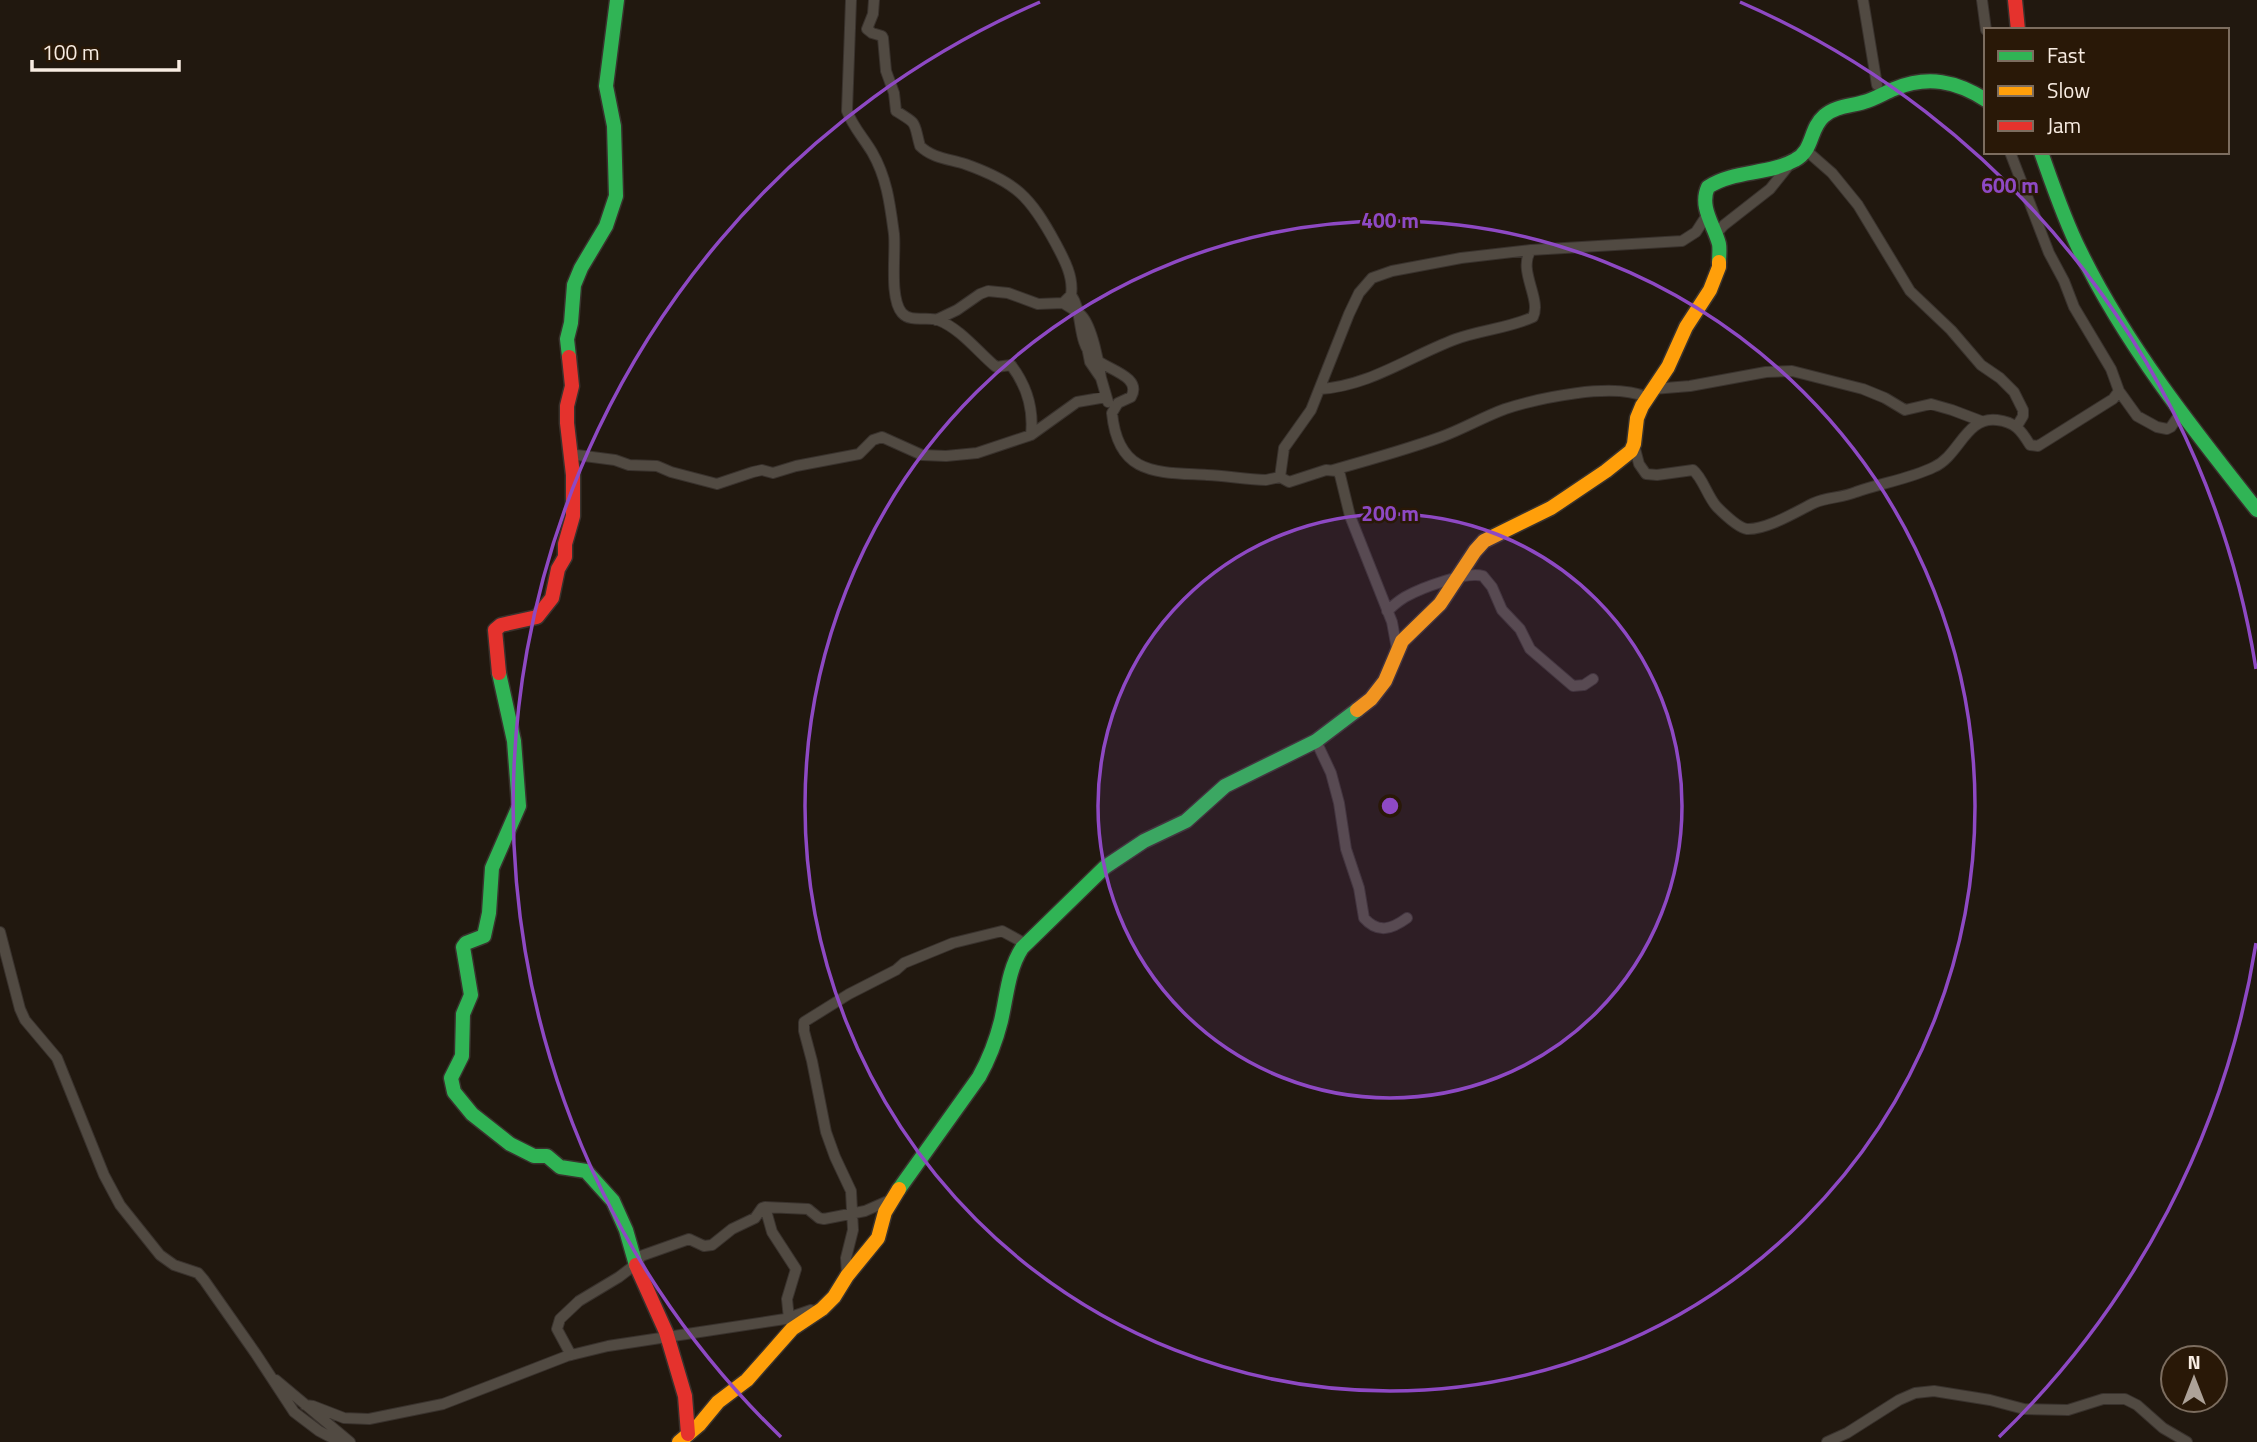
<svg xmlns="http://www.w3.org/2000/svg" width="2257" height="1442" font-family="'Titillium Web',sans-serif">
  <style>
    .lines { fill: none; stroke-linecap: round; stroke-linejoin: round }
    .street-casing { stroke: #39322d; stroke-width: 12 }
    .fast-casing { stroke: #39322d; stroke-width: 17 }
    .slow-casing { stroke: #39322d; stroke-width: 17 }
    .jam-casing { stroke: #39322d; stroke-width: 17 }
    .street { stroke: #514a42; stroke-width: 10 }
    .fast { stroke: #30b455; stroke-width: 14 }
    .slow { stroke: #ff9f0a; stroke-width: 14 }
    .jam { stroke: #e5322d; stroke-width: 14 }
    .ring { fill: none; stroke: #8e49c4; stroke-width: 3.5 }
    .centre { fill: #8e49c4; stroke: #291807; stroke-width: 3.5 }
    .ring-label { font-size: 21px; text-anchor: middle; font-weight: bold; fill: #8e49c4; stroke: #291807; stroke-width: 5; stroke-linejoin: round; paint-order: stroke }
  </style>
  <rect width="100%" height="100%" fill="#21180f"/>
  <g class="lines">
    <g class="street-casing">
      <path id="street" d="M851,0L847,111C853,127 863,137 872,152C887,178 890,204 894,234C896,253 889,298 902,313C911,323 927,316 938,320C961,329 978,352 996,367L1011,365C1027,386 1034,408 1031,435
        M874,0L873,14L867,29L872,33L882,36L883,38L886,71L894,93L896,111C919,125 913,121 920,146C932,158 949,159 965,164C1016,182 1030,196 1056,244C1064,259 1074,277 1071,295L1063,303L1038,304L1008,293L988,291L980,294L957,310L936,320
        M1863,0L1877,85
        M1982,0L1986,30
        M1808,152L1832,173L1858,205L1910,291L1951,330L1981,365L2000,378L2014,392L2023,410V416L2017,426
        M2010,152L2049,253L2064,281L2074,307L2111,369L2119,391L2137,416L2157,427L2167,429L2171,427L2181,412
        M1715,235L1724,225L1770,189L1790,164
        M1071,295C1084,313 1076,341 1094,358C1105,369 1143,376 1131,397L1118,403L1112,413C1118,476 1157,472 1207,475C1226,476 1246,479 1266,480L1280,477L1284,448L1311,410L1349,314L1359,293L1372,278L1392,271L1461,258L1531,250
        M1063,303C1069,307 1077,311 1082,316C1092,327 1099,363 1101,378
        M1088,352L1090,362L1101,378L1108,402
        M1320,389C1370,386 1410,356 1456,339C1481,330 1509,328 1533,317C1542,299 1517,270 1531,250L1682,241L1696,232L1707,215
        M1653,389L1690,386L1766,372L1792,371L1863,389L1885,398L1905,410L1931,404L1952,410L1981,421
        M1634,445L1639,464L1646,474L1657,475L1693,470C1703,478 1707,496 1717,507C1723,513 1738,528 1747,529C1767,530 1797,511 1814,503C1827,497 1842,498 1856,492C1881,483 1910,479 1934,467C1959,456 1966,416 1997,420C2015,422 2021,430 2030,445L2038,446L2113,399L2119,391
        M569,454L615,460L629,465L657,466L671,472L717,484L753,472L762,470L773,473L796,466L859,454L873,440L882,437L922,455L946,456L977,453L1031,435L1077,402L1106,397
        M1333,470C1369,460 1405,450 1441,437C1463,429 1483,417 1505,409C1539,398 1613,382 1646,397
        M1280,477L1289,482L1326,470L1337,471L1340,475L1350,516L1392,622L1397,649
        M1387,611C1393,606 1398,601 1405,597C1421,588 1466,571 1483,576L1492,587L1502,610L1520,629L1530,649L1573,686L1584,685L1593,679
        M1316,741L1331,773L1339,803L1346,849L1359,888L1364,918C1378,934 1392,929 1407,918
        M0,932L20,1009L25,1020L57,1058L104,1175L120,1205L160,1255L174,1265L198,1273L204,1280L256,1354L294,1412L319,1431L340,1442
        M765,1207L772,1232L796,1269L787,1299L789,1319L793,1323
        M847,1276L846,1258L853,1230L851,1191L835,1157L826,1132L812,1061L804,1031V1022L849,994L896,970L904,963L953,943L1002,931L1026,944
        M571,1355L557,1329L560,1319L579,1301L619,1277L636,1264L641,1256L689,1239L704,1246L712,1245L732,1229L755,1218L762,1208L765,1207L808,1209L819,1218L824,1219L865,1211L890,1200
        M276,1380L350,1442
        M305,1405L313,1406L344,1418L369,1419L443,1404L567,1356L608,1346L785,1319L811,1310
        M1827,1442L1847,1433L1899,1400L1915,1393L1934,1391L1990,1400L2024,1409L2068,1410L2103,1399H2125L2137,1405L2163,1428L2187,1442"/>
    </g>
    <g class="fast-casing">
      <path id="fast" d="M2041,152C2053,186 2064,219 2080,251C2126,345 2192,428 2257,510
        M1719,262C1719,256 1720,249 1719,244C1714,225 1699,207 1708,187C1734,170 1768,175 1795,160C1814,150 1809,129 1824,116C1835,106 1851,106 1864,102C1875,99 1884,93 1894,89C1928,75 1956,81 1986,100
        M569,357L567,339L571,323L574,285L581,268L606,226L616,196L614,126L606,86L617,0
        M499,673L514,741L519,806L492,868L489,913L484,936L466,943L463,947L471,995L463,1014L462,1056L451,1078L454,1092L472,1114L510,1144L534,1156H547L560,1167L586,1171L613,1201L626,1230L636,1265
        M899,1189L979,1077C989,1059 996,1041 1001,1021C1007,995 1008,970 1022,948L1105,867L1144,841L1186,821L1225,786L1316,741L1357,710"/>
    </g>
    <g class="slow-casing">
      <path id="slow" d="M1357,710L1371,699L1385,681L1402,641L1440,604L1475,551L1484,541L1551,508L1606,471L1631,451L1634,444L1637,418L1642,406L1668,367L1686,327L1710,290L1719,267V262
        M679,1442L699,1425L718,1402L747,1380L792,1329L822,1309L834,1297L847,1276L878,1238L885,1212L899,1189"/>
    </g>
    <g class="jam-casing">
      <path id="jam" d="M2015,0L2018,30
        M499,673L495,630L501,625L537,617L552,598L558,569L565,557V544L573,516V475L567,423V406L572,386L569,357
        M636,1265L666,1332L685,1396L688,1434"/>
    </g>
    <use href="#street" class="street"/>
    <use href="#fast" class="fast"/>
    <use href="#slow" class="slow"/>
    <use href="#jam" class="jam"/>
  </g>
  <circle cx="1390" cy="806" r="292" fill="#8e49c4" fill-opacity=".12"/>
  <g class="ring">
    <circle cx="1390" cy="806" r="292"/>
    <circle cx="1390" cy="806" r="585"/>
    <path d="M2256 943A877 877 0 0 1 1999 1437M781 1437A877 877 0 0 1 1040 2M1740 2A877 877 0 0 1 2256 669"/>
  </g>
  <circle cx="1390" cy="806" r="10" class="centre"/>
  <g class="ring-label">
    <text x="2010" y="193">600 m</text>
    <text x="1390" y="228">400 m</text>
    <text x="1390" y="521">200 m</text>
  </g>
  <rect x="1984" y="28" width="245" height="126" fill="#291807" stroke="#7c6d5f" stroke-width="2"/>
  <rect x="1998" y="51" width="35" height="10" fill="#30b455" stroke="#7c6d5f" stroke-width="2"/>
  <text x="2047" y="63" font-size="21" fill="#f8ece2">Fast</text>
  <rect x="1998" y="86" width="35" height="10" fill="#ff9f0a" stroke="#7c6d5f" stroke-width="2"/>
  <text x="2047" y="98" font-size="21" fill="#f8ece2">Slow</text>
  <rect x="1998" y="121" width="35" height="10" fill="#e5322d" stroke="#7c6d5f" stroke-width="2"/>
  <text x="2047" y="133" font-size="21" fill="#f8ece2">Jam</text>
  <g transform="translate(2194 1379)"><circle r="33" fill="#291807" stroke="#7c6d5f" stroke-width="2"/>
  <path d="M0-5L12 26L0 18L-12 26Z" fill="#ada298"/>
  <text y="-10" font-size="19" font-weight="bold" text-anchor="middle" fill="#f8ece2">N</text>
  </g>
  <path d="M32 60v10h147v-10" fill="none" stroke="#f8ece2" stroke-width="3.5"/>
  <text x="42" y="60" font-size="21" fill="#f8ece2" stroke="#291807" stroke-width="5" paint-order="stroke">100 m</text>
</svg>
